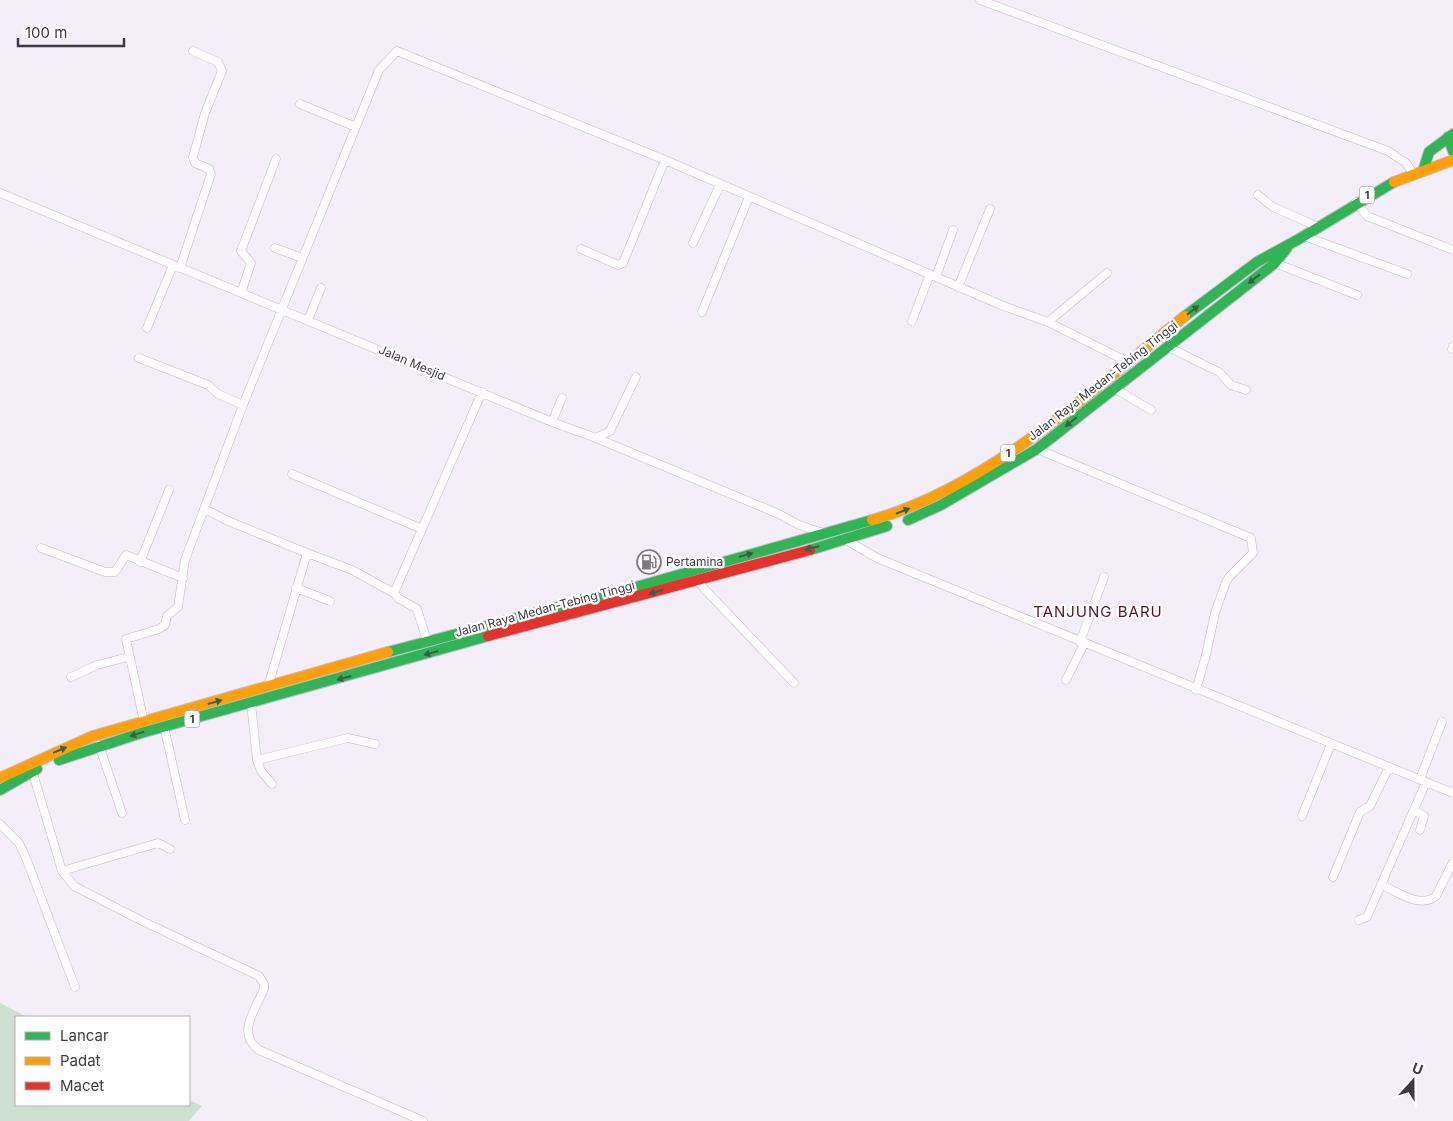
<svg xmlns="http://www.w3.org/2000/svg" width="1453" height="1121" font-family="Inter,sans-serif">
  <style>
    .green { fill: #cde0d1 }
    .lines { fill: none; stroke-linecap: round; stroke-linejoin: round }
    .street-casing { stroke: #c1bcc6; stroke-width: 9 }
    .fast-casing { stroke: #c1bcc6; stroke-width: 12 }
    .slow-casing { stroke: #c1bcc6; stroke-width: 12 }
    .jam-casing { stroke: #c1bcc6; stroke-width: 12 }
    .street { stroke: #fdfcfe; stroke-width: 8 }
    .fast { stroke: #30b455; stroke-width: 10 }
    .slow { stroke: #ff9f0a; stroke-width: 10 }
    .jam { stroke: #e5322d; stroke-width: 10 }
    .oneway { fill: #3a5e48 }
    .labels { text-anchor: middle; stroke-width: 4.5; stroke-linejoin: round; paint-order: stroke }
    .shield { fill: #fff; stroke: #78747b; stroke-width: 1 }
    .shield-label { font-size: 11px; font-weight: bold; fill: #3e3942 }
    .street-label { font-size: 12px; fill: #3e3942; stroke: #fff }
    .poi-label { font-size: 12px; fill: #3e3942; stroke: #fff; text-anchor: start }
    .quarter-label { font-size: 15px; letter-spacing: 1px; fill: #591425; stroke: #fff }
  </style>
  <rect width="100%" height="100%" fill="#f4eef9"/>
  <path class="green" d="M0,1003L27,1017H16V1105H189V1100L202,1106L189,1121H0Z"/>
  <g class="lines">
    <g class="street-casing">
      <path id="street" d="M980,0L1388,151L1406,163L1412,172
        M300,104L356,127
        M0,193L552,422L596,438L779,514L799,525L823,533
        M1258,195L1273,207L1318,227
        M1356,202L1367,216L1453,250
        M1304,236L1407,274
        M693,243L720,185
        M275,248L302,258
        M581,249L618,265L623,263L665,160
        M1275,263L1357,295
        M180,268L211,174L209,169L195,163L193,157L205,113L222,71L218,62L193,51
        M936,277L953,230
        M958,287L990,209
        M241,293L251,263L241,251L276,159
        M702,312L749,197
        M308,320L321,288
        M912,321L930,274
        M1048,322L1107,273
        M147,328L173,265
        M1168,347L1219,372L1231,385L1246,390
        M1452,349L1453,346
        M139,358L208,385L218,394L243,405
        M1114,388L1151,410
        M552,422L562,398
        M596,438L610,431L636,377
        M1037,449L1251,538L1253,553L1230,576L1226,582L1215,613L1206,655L1196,690
        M292,474L422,529
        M205,509L228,521L307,553L268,687
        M846,540L877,558L1453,793
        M41,548L105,572H115L126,555L183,578
        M307,553L352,570L394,593L398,598L417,609L427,641
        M140,562L169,490
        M696,580L794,683
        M296,588L330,601
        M394,593L482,392
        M1080,642L1104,577
        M71,677L97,665L128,657
        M1066,680L1084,644
        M251,703L257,760L348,738L375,744
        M144,722L126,639L159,629L165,625L167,616L178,607L185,560L243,405L379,70L397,51L665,160L1001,305L1048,322L1128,362
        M164,726L185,820
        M99,745L122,813
        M257,760L261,771L272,784
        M32,770L62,871L74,886L142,921L259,976L264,984V989C255,1011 236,1033 259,1050L423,1121
        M1420,779L1442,722
        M1414,810L1424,816L1420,830
        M1302,816L1331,744
        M0,824L19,843L26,858L75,987
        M62,871L158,843L170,849
        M1333,877L1360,812L1370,806L1389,767
        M1382,885C1398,892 1420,909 1436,896L1453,862
        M1359,920L1367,917L1426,782"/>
    </g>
    <g class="fast-casing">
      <path id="fast" d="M1448,137L1453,151
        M1424,168L1429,152L1453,134
        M1185,316L1257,262L1299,239L1394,182
        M908,520L941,505L1037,449L1275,263L1287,248
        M810,550L887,526
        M388,652L643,585L872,520
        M59,760L141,733L488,636
        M0,790L37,769"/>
    </g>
    <g class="slow-casing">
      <path id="slow" d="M1394,182L1453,160
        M872,520C987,488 1093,390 1185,316
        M0,778L93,736L388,652"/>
    </g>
    <g class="jam-casing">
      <path id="jam" d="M488,636L810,550"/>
    </g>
    <use href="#street" class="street"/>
    <use href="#fast" class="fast"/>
    <use href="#slow" class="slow"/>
    <use href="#jam" class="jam"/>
  </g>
  <defs><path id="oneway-solid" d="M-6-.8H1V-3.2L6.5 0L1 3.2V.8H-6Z" transform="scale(1.25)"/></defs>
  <g class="oneway">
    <use href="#oneway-solid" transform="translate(1254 279) rotate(142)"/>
    <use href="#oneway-solid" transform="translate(1193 310) rotate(-38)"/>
    <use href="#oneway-solid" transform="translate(1071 422) rotate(141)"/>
    <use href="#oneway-solid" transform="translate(903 511) rotate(-21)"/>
    <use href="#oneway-solid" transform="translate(812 548) rotate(166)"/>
    <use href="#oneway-solid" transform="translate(746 555) rotate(-16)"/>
    <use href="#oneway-solid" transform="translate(656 592) rotate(163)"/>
    <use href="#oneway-solid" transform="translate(431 653) rotate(164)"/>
    <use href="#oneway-solid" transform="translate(344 678) rotate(165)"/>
    <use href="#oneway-solid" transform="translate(215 702) rotate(-16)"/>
    <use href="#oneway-solid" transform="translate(137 734) rotate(163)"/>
    <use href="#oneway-solid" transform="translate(60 750) rotate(-23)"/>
  </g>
  <defs>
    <g id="fuel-ring" transform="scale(1.25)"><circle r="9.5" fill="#fff" stroke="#7e7882" stroke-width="1.5"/><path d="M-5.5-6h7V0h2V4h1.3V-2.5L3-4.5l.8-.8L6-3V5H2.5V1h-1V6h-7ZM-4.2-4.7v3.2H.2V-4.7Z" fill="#7e7882"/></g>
  </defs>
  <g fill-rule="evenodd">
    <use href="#fuel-ring" x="649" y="562"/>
  </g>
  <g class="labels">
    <g class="shield">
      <rect x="1359.5" y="186.5" width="15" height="17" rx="4"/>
      <rect x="1000.5" y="444.5" width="15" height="17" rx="4"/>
      <rect x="184.5" y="710.5" width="15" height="17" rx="4"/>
    </g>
    <g class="shield-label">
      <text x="1367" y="199">1</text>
      <text x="1008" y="457">1</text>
      <text x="192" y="723">1</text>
    </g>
    <g class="street-label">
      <text transform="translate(412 363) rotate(23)" y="4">Jalan Mesjid</text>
      <text transform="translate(1103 381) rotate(-38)" y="4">Jalan Raya Medan-Tebing Tinggi</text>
      <text transform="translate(545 609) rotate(-15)" y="4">Jalan Raya Medan-Tebing Tinggi</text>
    </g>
    <g class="poi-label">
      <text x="666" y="566">Pertamina</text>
    </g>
    <g class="quarter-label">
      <text x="1098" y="617">TANJUNG BARU</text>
    </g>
  </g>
  <rect x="15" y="1016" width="175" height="90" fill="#ffffff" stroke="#b2b0b3"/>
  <rect x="25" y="1032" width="25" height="8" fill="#30b455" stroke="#b2b0b3"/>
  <text x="60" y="1041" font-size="15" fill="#3e3942">Lancar</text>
  <rect x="25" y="1057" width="25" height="8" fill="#ff9f0a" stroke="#b2b0b3"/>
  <text x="60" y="1066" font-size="15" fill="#3e3942">Padat</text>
  <rect x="25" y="1082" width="25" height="8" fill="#e5322d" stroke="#b2b0b3"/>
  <text x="60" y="1091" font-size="15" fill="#3e3942">Macet</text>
  <g transform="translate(1413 1081) rotate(21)" stroke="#ffffff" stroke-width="4" paint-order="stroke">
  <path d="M0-4L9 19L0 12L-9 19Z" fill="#3e3942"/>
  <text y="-8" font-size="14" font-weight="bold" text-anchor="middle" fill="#3e3942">U</text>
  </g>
  <path d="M18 38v8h106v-8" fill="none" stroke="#3e3942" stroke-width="2.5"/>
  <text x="25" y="38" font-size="15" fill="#3e3942" stroke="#ffffff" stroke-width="4" paint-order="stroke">100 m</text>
</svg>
